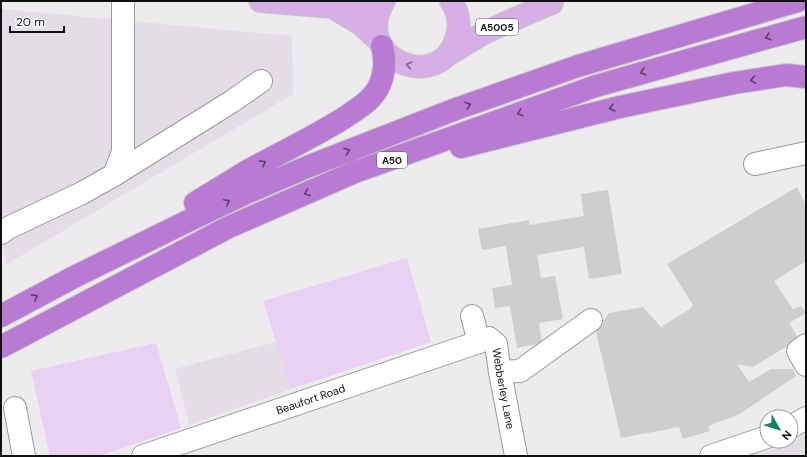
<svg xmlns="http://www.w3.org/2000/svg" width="807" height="457" font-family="'DM Sans',sans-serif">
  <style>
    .built { fill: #e3dde6 }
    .green { fill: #e8d1f2 }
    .building { fill: #d0cdd0 }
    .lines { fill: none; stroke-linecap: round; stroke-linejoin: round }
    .minor-casing { stroke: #9b999b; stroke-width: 24 }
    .major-casing { stroke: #cacaca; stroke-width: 24 }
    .highway-casing { stroke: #cacaca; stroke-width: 24 }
    .minor { stroke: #fff; stroke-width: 22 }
    .major { stroke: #d5afe5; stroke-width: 22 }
    .highway { stroke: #b97ad3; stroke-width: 22 }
    .oneway { stroke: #5c3f68 }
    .oneway2 { stroke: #7c6785 }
    .labels { text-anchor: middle; stroke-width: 3; stroke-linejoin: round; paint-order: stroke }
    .shield { fill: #fff; stroke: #585758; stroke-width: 1 }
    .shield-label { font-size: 10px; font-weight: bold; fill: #100f10 }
    .street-label { font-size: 11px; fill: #100f10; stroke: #fff }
  </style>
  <rect width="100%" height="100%" fill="#edebee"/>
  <path class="built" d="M1,9L292,36L293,94L7,264L1,240Z
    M276,342L291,389L189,425L175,369Z
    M806,434V456H754L783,446Z"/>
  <path class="green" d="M407,258L431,342L291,389L263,301Z
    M156,343L181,428L99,456H50L31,371Z"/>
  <path class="building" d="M797,187L806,205V261L774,281L793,309L801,306L806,313L789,323L799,339L753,367L737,364L749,382L771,369H793L796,376L740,414L708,426L710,431L683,439L679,427L621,438L596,332L609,313L643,307L661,327L690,309L693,305L667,264Z
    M608,190L622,274L589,279L584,247L537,255L541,278L555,276L563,319L539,323L542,343L517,348L510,306L495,308L492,288L512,285L506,246L482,250L478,229L529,220V225L584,216L581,194Z"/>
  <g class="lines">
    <g class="minor-casing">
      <g id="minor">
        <path d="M755,164L806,153"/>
        <path d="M114,175L231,102L261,81"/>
        <path d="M1,233L8,228L82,193L114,175L123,152V1"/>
        <path id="s1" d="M472,316L479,342L489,338L496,344L500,372L516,456"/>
        <path d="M806,345L798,351L806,365"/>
        <path d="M500,372L520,371L591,320"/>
        <path d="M15,408L24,456"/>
        <path d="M791,427L806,418"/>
        <path id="s2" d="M143,456L479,342"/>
        <path d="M711,456L767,437"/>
      </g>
    </g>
    <g class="major-casing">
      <path id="major" d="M260,1L332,7L351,5L374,1
        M384,1C350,59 439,94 456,39C461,25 459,13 451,1
        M332,7L362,25L380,42
        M446,56L484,33L510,21L552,3"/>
    </g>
    <g class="highway-casing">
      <path id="highway" d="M461,147L620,107L734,83L786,75L806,77
        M195,203C213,192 231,181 249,170C282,152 316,136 347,116C358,109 370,101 377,90C385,76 386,61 382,46
        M1,316L74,277L188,221L244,194L307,167L456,109L578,66L798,1
        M1,347L229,227L355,172L596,86L806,27"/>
    </g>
    <use href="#minor" class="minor"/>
    <use href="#major" class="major"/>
    <use href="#highway" class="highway"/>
  </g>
  <defs><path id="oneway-chevron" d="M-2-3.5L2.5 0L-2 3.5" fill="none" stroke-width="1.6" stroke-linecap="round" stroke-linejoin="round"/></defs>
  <g class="oneway">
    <use href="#oneway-chevron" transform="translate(768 37) rotate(164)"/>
    <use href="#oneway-chevron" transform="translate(643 72) rotate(164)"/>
    <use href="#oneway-chevron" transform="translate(753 80) rotate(171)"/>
    <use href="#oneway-chevron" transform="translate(468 105) rotate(-19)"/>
    <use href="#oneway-chevron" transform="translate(612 108) rotate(166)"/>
    <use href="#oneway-chevron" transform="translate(520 113) rotate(161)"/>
    <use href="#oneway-chevron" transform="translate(347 151) rotate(-21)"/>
    <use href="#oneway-chevron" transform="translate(263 163) rotate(-28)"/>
    <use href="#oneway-chevron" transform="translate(307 193) rotate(157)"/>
    <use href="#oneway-chevron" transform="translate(227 202) rotate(-26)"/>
    <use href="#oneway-chevron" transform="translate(35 297) rotate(-28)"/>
  </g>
  <use class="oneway2" href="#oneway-chevron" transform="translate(409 65) rotate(-167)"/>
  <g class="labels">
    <g class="shield">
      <rect x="476" y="19" width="42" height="16" rx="3"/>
      <rect x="377" y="152" width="30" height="16" rx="3"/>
    </g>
    <g class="shield-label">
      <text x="497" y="31">A5005</text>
      <text x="392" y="164">A50</text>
    </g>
    <g class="street-label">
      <text dy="4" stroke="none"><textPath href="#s1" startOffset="92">Webberley Lane</textPath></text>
      <text dy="4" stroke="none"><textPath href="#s2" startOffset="177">Beaufort Road</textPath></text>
    </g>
  </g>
  <rect width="807" height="457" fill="none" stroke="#100f10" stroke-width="4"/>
  <g transform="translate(779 429) rotate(129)"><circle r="19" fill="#ffffff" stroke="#9f9f9f"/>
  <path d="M0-3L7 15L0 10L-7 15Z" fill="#128260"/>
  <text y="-6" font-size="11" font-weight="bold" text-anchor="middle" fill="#100f10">N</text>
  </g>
  <path d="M10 26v6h54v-6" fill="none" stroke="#100f10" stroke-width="2"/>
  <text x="16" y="26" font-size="12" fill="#100f10" stroke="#ffffff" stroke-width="3" paint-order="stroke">20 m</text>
</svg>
